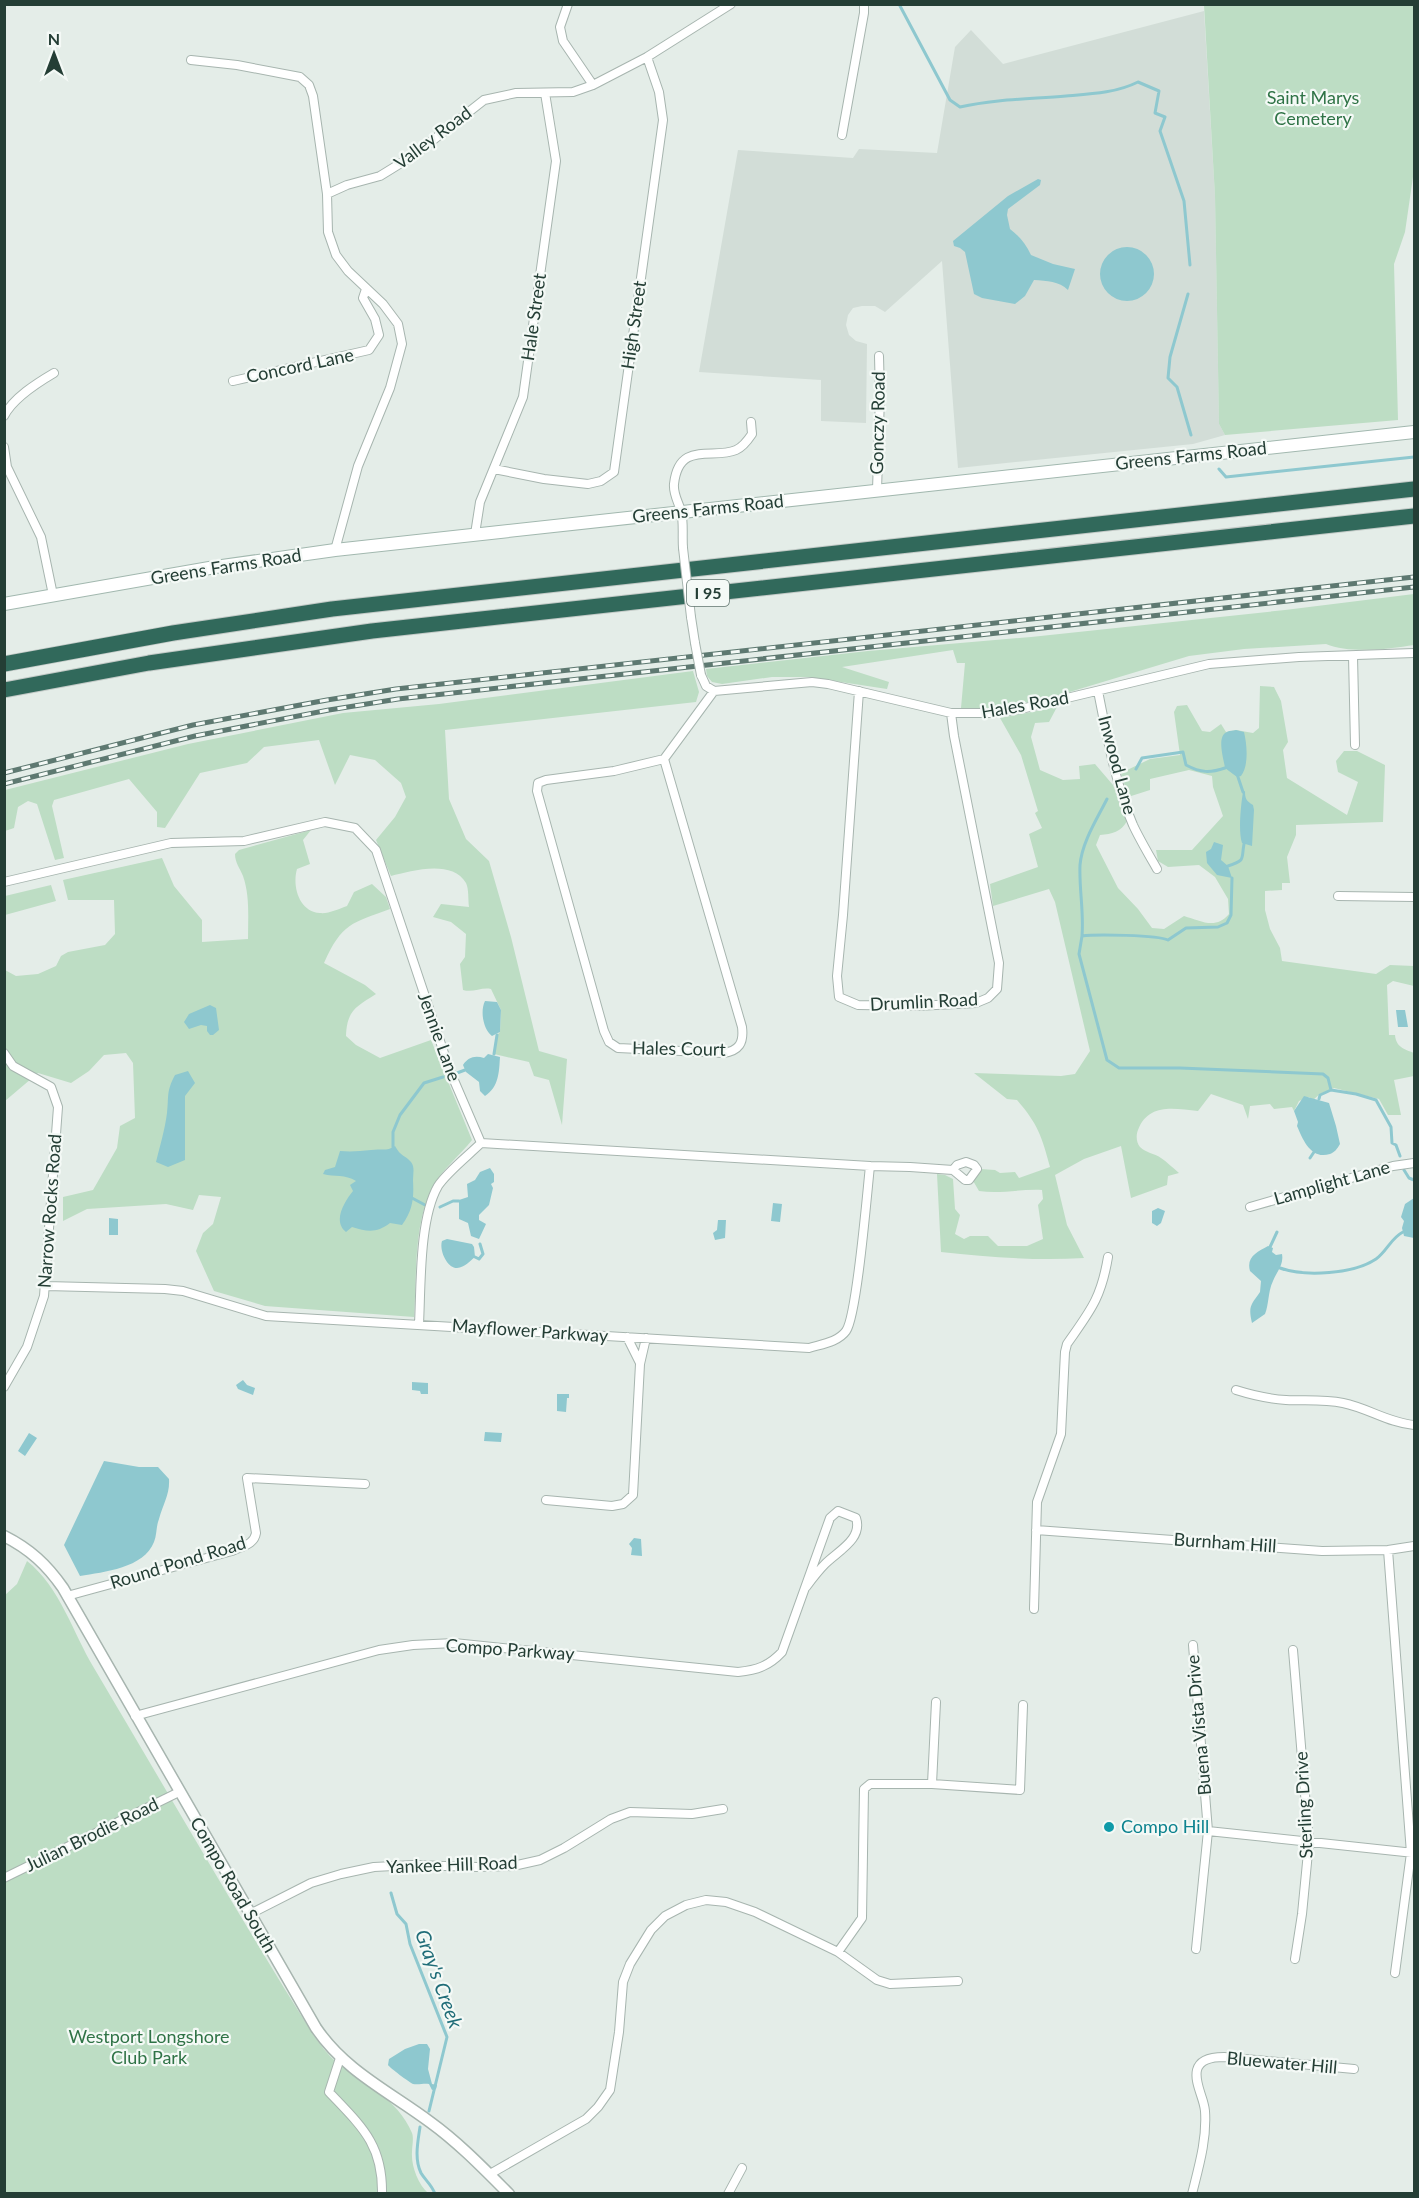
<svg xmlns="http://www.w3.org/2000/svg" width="1419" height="2198" font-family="Lato,sans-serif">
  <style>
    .built { fill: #d2ddd7 }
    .green { fill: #bdddc4 }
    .water { fill: #8ec8cf }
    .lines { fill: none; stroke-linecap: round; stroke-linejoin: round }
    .stream { stroke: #8ec8cf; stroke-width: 3 }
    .minor-casing { stroke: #a7b5af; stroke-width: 10 }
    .tertiary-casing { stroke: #a7b5af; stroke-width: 13 }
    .secondary-casing { stroke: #a2b8af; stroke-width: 14 }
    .motorway-casing { stroke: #c2c9c6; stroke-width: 17 }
    .minor { stroke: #fff; stroke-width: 8 }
    .tertiary { stroke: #fff; stroke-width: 10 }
    .secondary { stroke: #fff; stroke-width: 12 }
    .motorway { stroke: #31695b; stroke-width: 15 }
    .rail-casing { stroke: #5e7971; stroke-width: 5 }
    .rail { stroke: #f4f9f6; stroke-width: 3; stroke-dasharray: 9; stroke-linecap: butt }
    .minor-bridge-casing { stroke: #a7b5af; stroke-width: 10; stroke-linecap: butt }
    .minor-bridge { stroke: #fff; stroke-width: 8 }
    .culture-dot { fill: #0f9aa8; stroke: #f4f9f6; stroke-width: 2 }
    .labels { text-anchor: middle; stroke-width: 4.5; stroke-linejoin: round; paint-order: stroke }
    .shield { fill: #f4f9f6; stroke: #62766f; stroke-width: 1.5 }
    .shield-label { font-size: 16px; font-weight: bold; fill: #243e35 }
    .park-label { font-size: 18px; fill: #2f7346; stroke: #f4f9f6 }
    .street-label { font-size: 18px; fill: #243e35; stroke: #f4f9f6 }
    .culture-label { font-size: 18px; fill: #0d838f; stroke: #f4f9f6; text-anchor: start }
    .water-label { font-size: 20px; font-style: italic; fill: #206d78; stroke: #f4f9f6 }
  </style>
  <rect width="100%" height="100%" fill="#e4ede8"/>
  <path class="built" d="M1204,11L1215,196L1219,424L1225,435L1193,444L958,468L942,261L885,312L875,306H862L853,308L848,315L846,325L849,335L856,341L867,344L866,423L821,421V380L699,372L738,150L853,158L859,149L937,153L955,47L971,30L1003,64Z"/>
  <path class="green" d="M1204,5H1414V170L1405,232L1394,264L1398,420L1225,435L1219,424L1215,196Z
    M1414,594V645C1389,649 1350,654 1326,644L1244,649L1189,656L1053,697L999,708H961L965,663H957L953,650L842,667L889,682L887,689L808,677H772L722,684L712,682L707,676L706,669L868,651L1031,637L1285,610Z
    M693,671L699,692L696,702L445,730L449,799L466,839L489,861L511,937L539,1051L567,1059L562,1125L549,1080L534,1076L529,1062L494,1054L497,1035L500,1032L501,1010L491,989C481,987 473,993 463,990L460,964L465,957L466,934L451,922L433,917L441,904L469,907C468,900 469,889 466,883C452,859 411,871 391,876L376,840L395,817L406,797L401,783L375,760L350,755L335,785L319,740L264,747L247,763L200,773L165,828L157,827V812L129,779L54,800L52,806L64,858L55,860L37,804L28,801L18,807L14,828L5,831V790L188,744L343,713L439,704Z
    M1260,686L1274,687L1281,701L1288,742L1283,750L1287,778L1347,815L1358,782L1338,772L1336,761L1344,751H1357L1385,765L1383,822L1296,825V835L1287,857L1290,883H1282V890L1265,891V910L1270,929L1280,948L1282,961L1376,974L1390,965L1414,966V986L1393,981L1387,985L1389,1035H1395C1396,1047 1404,1049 1414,1053V1076L1394,1080L1401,1115H1388L1379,1099L1334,1088L1320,1094L1313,1100L1309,1097L1299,1101L1294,1111L1292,1107L1274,1109L1270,1104L1250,1106L1248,1119L1243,1105L1211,1094L1198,1111C1175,1109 1149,1102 1138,1130C1136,1135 1136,1142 1140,1147C1146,1153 1154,1153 1161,1158C1167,1162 1173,1168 1179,1173L1168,1176L1167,1185L1131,1198L1121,1146L1084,1159L1055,1175L1067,1225L1084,1258C1036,1261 989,1257 941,1252L937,1174L945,1175L953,1179L955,1209L960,1215L955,1234L964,1239L970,1236H988L998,1246H1027L1043,1239L1038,1205L1043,1199L1042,1190C1020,1189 1000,1194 979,1191L972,1179L980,1169L995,1170L1000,1173L1015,1172L1019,1178L1050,1167C1042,1137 1038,1124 1017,1100L1007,1099L974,1073L1061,1076L1075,1074L1090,1051L1055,902L1049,889L993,906L990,884L1038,867L1029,834L1042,828L1035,813L1038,811L1021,755L1000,718L1057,707L1049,722L1035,723L1031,737L1040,770L1063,780L1080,779L1079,766L1095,764L1113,785L1127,821C1121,832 1112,834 1100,835L1096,845L1118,888L1138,909L1152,928L1164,929L1184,916C1201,921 1216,930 1229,914L1228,899L1215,877L1199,865L1168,867L1158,861L1156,850H1192L1223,816L1213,787L1212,776L1189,770L1150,779V790L1128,797L1121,773L1150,759L1180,755L1174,712L1177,706L1187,705L1202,731L1210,732L1221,724L1226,732L1236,730L1253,733L1259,728Z
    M311,830L303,840L310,864L297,869C292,886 299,912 320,913C328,914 339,909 347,906L354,892L372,884L386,897L390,909C352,923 342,923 324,963L365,985L376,994C356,1007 347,1010 346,1036L356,1045L380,1058L431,1040L472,1140C461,1154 441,1171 433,1186C413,1225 417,1274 414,1317L265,1306L214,1291L196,1251L203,1233L213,1224L221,1197L199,1195L193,1210L166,1204L87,1209L63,1221V1197L93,1190L117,1148L120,1126L135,1118L133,1063L126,1053L104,1055L89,1071L71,1083L38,1073L5,1101L4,965L5,970L16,976L38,974L56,966L61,956L68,952L105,945L115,934L114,900H68L63,880L162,858L174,886L202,920V942L248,939C248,918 250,896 243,876C240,868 235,863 235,854L239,850Z
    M51,885L56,901L5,915V896Z
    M27,1561C60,1587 73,1633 94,1668C167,1791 238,1915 314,2036C320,2044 327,2054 335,2061C362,2082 398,2099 412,2133C414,2138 412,2146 412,2152C411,2166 418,2184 428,2193H5L4,1596L17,1584Z"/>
  <path class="water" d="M1038,179L1041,180L1040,185L1008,209L1007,215L1010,229C1019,236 1026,244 1031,255L1053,264L1075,269L1068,290C1059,281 1047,281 1034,280L1025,296L1015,304L982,298L974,294L965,252L960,248L954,246L953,241L1008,196Z
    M1100 274a27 27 0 1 1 54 0a27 27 0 1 1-54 0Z
    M1236,730L1244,732C1247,744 1249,766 1241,776L1237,777L1225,768C1224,760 1216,736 1227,732C1230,730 1233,731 1236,730Z
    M1245,791C1245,798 1246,801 1253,805L1254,810L1252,846L1242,843C1238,831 1241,804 1243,792Z
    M1214,842L1223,845L1221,860L1228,866L1232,878L1217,875L1207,863L1206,852L1211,849Z
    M485,1001L497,1002L501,1010L500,1032L492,1036C483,1029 480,1011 485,1001Z
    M210,1005L216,1008L219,1030L213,1035H210L207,1031V1026L201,1025L189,1029L184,1022L189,1014Z
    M1396,1010H1405L1408,1027H1398Z
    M488,1054L500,1057C499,1072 499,1087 485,1096L480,1091L479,1082L466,1072L463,1065C468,1057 475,1055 484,1058Z
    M188,1071L195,1083L185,1096V1160L168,1167L156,1162C160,1146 165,1129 167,1113C169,1096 166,1092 175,1075Z
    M1304,1096L1329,1103L1336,1126L1340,1144C1337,1149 1335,1152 1330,1154C1311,1160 1303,1140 1297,1126L1298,1122L1294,1111Z
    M395,1146C401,1157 405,1155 411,1162C415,1167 413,1174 413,1180C414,1198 413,1210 402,1225L390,1223C377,1233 368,1232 352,1227L346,1232C332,1221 345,1201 353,1191L350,1185L356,1181C345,1174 335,1177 323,1174L325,1170L335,1167L340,1151C352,1152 360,1151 371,1150C381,1148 386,1152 395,1146Z
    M490,1168L494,1174V1182L491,1184L493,1188L489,1205L479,1215V1220L486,1224L479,1239L471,1236L468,1223L459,1219V1200L468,1197L467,1184L475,1180L480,1172Z
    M1414,1198V1238L1404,1236L1402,1228L1404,1221L1401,1217L1405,1204Z
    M773,1203L782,1204L780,1222L771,1221Z
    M1158,1208L1165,1211L1161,1223L1157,1226L1152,1223V1211Z
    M109,1218L118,1219V1235H109Z
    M718,1220H726L725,1238L715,1240L713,1233L717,1230Z
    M447,1239L472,1244L474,1247L475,1257C470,1261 465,1267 457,1268C447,1268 439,1250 442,1241Z
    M1268,1246L1273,1248L1272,1252L1276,1255L1282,1254C1284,1265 1277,1271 1273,1281C1268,1291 1269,1304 1265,1314L1252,1323C1248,1306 1251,1305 1260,1292L1261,1281L1250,1271C1246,1257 1257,1252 1268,1246Z
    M243,1380L247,1385L255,1388L253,1395L238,1389L236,1385Z
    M412,1382L428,1383V1394H421L420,1391L412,1390Z
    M557,1394H569V1398H567L566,1412L557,1411Z
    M485,1432L502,1433L501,1442L484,1441Z
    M29,1433L37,1438L25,1456L18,1451Z
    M104,1461L139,1467H158L169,1479C170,1494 163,1504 159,1519C156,1526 157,1535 154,1542C144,1568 104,1572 80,1576L64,1545Z
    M634,1538L641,1539L642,1556L631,1555L632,1548L629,1544Z
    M419,2044H427L430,2049L428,2069L432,2084L437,2085L436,2089L432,2090L429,2084C424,2083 419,2085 413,2084C409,2082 390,2068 388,2065L389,2059L405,2049Z"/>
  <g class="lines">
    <path class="stream" d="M899,4L950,100L960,107C995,99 1031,99 1066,96C1091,94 1116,93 1138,82L1159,91L1155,113L1165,117L1160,131L1184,201L1190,265
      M1188,294L1170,357L1168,378L1177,387L1191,435
      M1219,469L1226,477L1414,457
      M1136,769L1142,758L1183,752L1186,765C1201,773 1210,773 1225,768
      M1238,777L1243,792
      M1228,866C1246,860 1241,860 1244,844
      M1232,878L1231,915L1227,923L1218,927L1186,928L1168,940C1158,935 1095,934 1082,936L1079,954L1107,1060L1119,1068H1180L1323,1074L1328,1078L1331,1090L1356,1094L1376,1100L1391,1127L1392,1143L1396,1145L1400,1156
      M1082,936C1084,912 1079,889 1080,865C1082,842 1097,819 1107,799
      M494,1054L497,1035
      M457,1073L465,1070
      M1319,1099L1320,1095L1331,1090
      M393,1147V1132L400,1115L424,1083L443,1077
      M1310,1158L1314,1152
      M1404,1170L1409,1178L1414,1180
      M412,1198L425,1205
      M440,1207L453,1201H459
      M1270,1247L1277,1232
      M475,1257L479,1259L483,1254L480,1244
      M1280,1268C1305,1277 1354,1274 1376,1259C1387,1251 1391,1238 1403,1232
      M391,1893L397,1914L406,1924L410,1944L447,2037L429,2111
      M420,2127C418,2141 414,2159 421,2173C425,2180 432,2185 435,2194"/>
    <g class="minor-casing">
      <path id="minor" d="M568,4L560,27L563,41L593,85
        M191,60L237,65L300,77L309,85L313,96L327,194L328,232L336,255L348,271L383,304L398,324L402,344L390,388L358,466L335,550
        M842,135L864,13V4
        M327,194L347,185L380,176L414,155L484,100L516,93L573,92L593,85L647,57L731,4
        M233,381L369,350L379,335L375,319L363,298L366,289
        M4,416C13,398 37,383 54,373
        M4,447L7,467L41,537L53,595
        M494,469L544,479L588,484L601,481L614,472L663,120L659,92L647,57
        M877,490L880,396L879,356
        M475,534L480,502L523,397L556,161L545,93
        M683,548C682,536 684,522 681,511C678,501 673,494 674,484C679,440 713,460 736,450C743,447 748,440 752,434L751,422
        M691,617L695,643
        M1353,656L1355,745
        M701,675L706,686L714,691L812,682L828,684L951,713H994L1021,709L1209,664L1299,657L1414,653
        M859,691L843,915L837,976L839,997L858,1005L916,1006L976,1003L988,998L997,989L999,963L954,736L951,713
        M1098,691C1107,736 1115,783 1133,825C1140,840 1149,855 1157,869
        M664,759L742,1027C744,1043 739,1051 723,1053L618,1048L609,1042L604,1031L537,791L538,783L546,780L614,771L664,759L714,691
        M4,882L171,843L244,841L325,822L355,828L376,850L450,1071L481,1143L870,1166L910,1167L953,1170L965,1180H969L977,1169L974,1165L966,1162L957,1165L953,1170
        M1338,896L1414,897
        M4,1053L13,1066L51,1087L58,1107L44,1296L27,1347L4,1387
        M1250,1207L1393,1166L1414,1163
        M46,1286L165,1289L183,1291L266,1316L809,1348C822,1344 838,1342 846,1331C857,1316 867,1193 870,1166
        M419,1324C421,1286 419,1219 438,1186C446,1173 470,1154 481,1143
        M627,1337L640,1363
        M1236,1390C1252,1395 1269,1399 1286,1400C1305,1401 1324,1399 1343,1403C1368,1408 1389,1423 1414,1425
        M546,1500L612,1506L623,1504L633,1495L640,1364L646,1338
        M1036,1530L1322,1551L1388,1550L1414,1546
        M1388,1550L1411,1853L1395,1973
        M67,1596L232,1551C242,1546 254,1545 256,1533L247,1478L365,1484
        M1034,1609L1037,1502L1061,1434L1065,1352L1067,1344C1090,1311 1101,1299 1108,1257
        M1193,1645L1208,1831L1196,1949
        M1293,1650L1309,1842L1302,1914L1295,1959
        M135,1716L379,1650L413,1645L454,1643L738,1672C757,1670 769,1666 782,1652L830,1518L838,1511L856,1518C863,1539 838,1551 825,1564C818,1571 812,1579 806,1587
        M932,1784L936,1702
        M1208,1831L1414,1853
        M4,1878L179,1792
        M250,1914L311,1883L341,1874L374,1867L413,1865L477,1867L513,1866L540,1860L564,1848L611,1819L630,1812L692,1814L723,1809
        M838,1952L862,1918L864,1789L870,1784H932L1020,1790L1023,1705
        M340,2058L329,2092C361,2126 383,2144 382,2194
        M490,2174L586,2119L598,2107L610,2090L619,2032L623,1982L630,1964L651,1930L665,1916L686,1905L706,1900L726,1902L755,1912L838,1952L877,1980L890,1984L958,1981
        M728,2194L742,2168
        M1192,2194C1199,2166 1207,2139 1205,2111C1204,2098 1194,2083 1197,2070C1200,2058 1214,2057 1224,2057L1354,2069"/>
    </g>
    <g class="tertiary-casing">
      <path id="tertiary" d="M4,1536C30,1549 47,1565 63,1588L316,2028C345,2071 390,2092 430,2122C459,2143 484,2169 509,2194"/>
    </g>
    <g class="secondary-casing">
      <path id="secondary" d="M4,604L215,567L335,550L1414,432"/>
    </g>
    <g class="motorway-casing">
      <path id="motorway" d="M4,664L173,633L332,609L1414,489
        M4,690L149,663L372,631L1414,516"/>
    </g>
    <use href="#minor" class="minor"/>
    <use href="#tertiary" class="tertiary"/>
    <use href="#secondary" class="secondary"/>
    <use href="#motorway" class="motorway"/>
    <g class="rail-casing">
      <path id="rail" d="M4,773L193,725L327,700L396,689L1414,577
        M4,784L195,736L329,710L398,699L1414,587"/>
    </g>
    <use href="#rail" class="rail"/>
    <g class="minor-bridge-casing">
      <path id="minor-bridge" d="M683,548L691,617
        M695,643L701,675"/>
    </g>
    <use href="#minor-bridge" class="minor-bridge"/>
  </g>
  <circle class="culture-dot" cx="1109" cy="1827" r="6"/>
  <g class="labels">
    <rect class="shield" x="687" y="580" width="42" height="26" rx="4.5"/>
    <g class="shield-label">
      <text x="708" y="599">I 95</text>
    </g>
    <g class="park-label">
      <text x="1313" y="104">Saint Marys<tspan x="1313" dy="21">Cemetery</tspan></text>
      <text x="149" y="2043">Westport Longshore<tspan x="149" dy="21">Club Park</tspan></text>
    </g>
    <g class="street-label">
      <text transform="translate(433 138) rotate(-37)" y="6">Valley Road</text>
      <text transform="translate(534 317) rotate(-82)" y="6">Hale Street</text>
      <text transform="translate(634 325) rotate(-82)" y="6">High Street</text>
      <text transform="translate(300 366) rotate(-12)" y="6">Concord Lane</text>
      <text transform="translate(878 423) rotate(-89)" y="6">Gonczy Road</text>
      <text transform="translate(1191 456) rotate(-6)" y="6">Greens Farms Road</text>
      <text transform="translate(708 509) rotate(-6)" y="6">Greens Farms Road</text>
      <text transform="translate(226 567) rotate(-9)" y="6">Greens Farms Road</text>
      <text transform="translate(1025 705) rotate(-10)" y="6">Hales Road</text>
      <text transform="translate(1117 765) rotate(75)" y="6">Inwood Lane</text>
      <text transform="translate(924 1002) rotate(-3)" y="6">Drumlin Road</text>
      <text transform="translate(439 1037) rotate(70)" y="6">Jennie Lane</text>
      <text transform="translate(679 1049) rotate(1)" y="6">Hales Court</text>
      <text transform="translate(1332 1183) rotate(-16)" y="6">Lamplight Lane</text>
      <text transform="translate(50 1211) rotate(-86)" y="6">Narrow Rocks Road</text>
      <text transform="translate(530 1331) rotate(4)" y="6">Mayflower Parkway</text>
      <text transform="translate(1225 1543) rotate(4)" y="6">Burnham Hill</text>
      <text transform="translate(178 1563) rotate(-17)" y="6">Round Pond Road</text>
      <text transform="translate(510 1650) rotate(4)" y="6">Compo Parkway</text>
      <text transform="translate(1199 1725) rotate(-95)" y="6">Buena Vista Drive</text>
      <text transform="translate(1304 1805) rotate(-93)" y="6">Sterling Drive</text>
      <text transform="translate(92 1835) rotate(-26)" y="6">Julian Brodie Road</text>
      <text transform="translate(452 1865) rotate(-2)" y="6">Yankee Hill Road</text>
      <text transform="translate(233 1885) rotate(60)" y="6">Compo Road South</text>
      <text transform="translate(1282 2063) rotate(5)" y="6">Bluewater Hill</text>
    </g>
    <g class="culture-label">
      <text x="1121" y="1833">Compo Hill</text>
    </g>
    <g class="water-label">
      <text transform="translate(439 1979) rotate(70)" y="7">Gray's Creek</text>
    </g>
  </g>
  <rect width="1419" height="2198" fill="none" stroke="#243e35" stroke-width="12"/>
  <g transform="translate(54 54)" stroke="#f4f9f6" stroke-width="4.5" paint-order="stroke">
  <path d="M0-4.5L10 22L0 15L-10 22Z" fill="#243e35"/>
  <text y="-9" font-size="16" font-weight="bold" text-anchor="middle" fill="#243e35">N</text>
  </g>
</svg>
